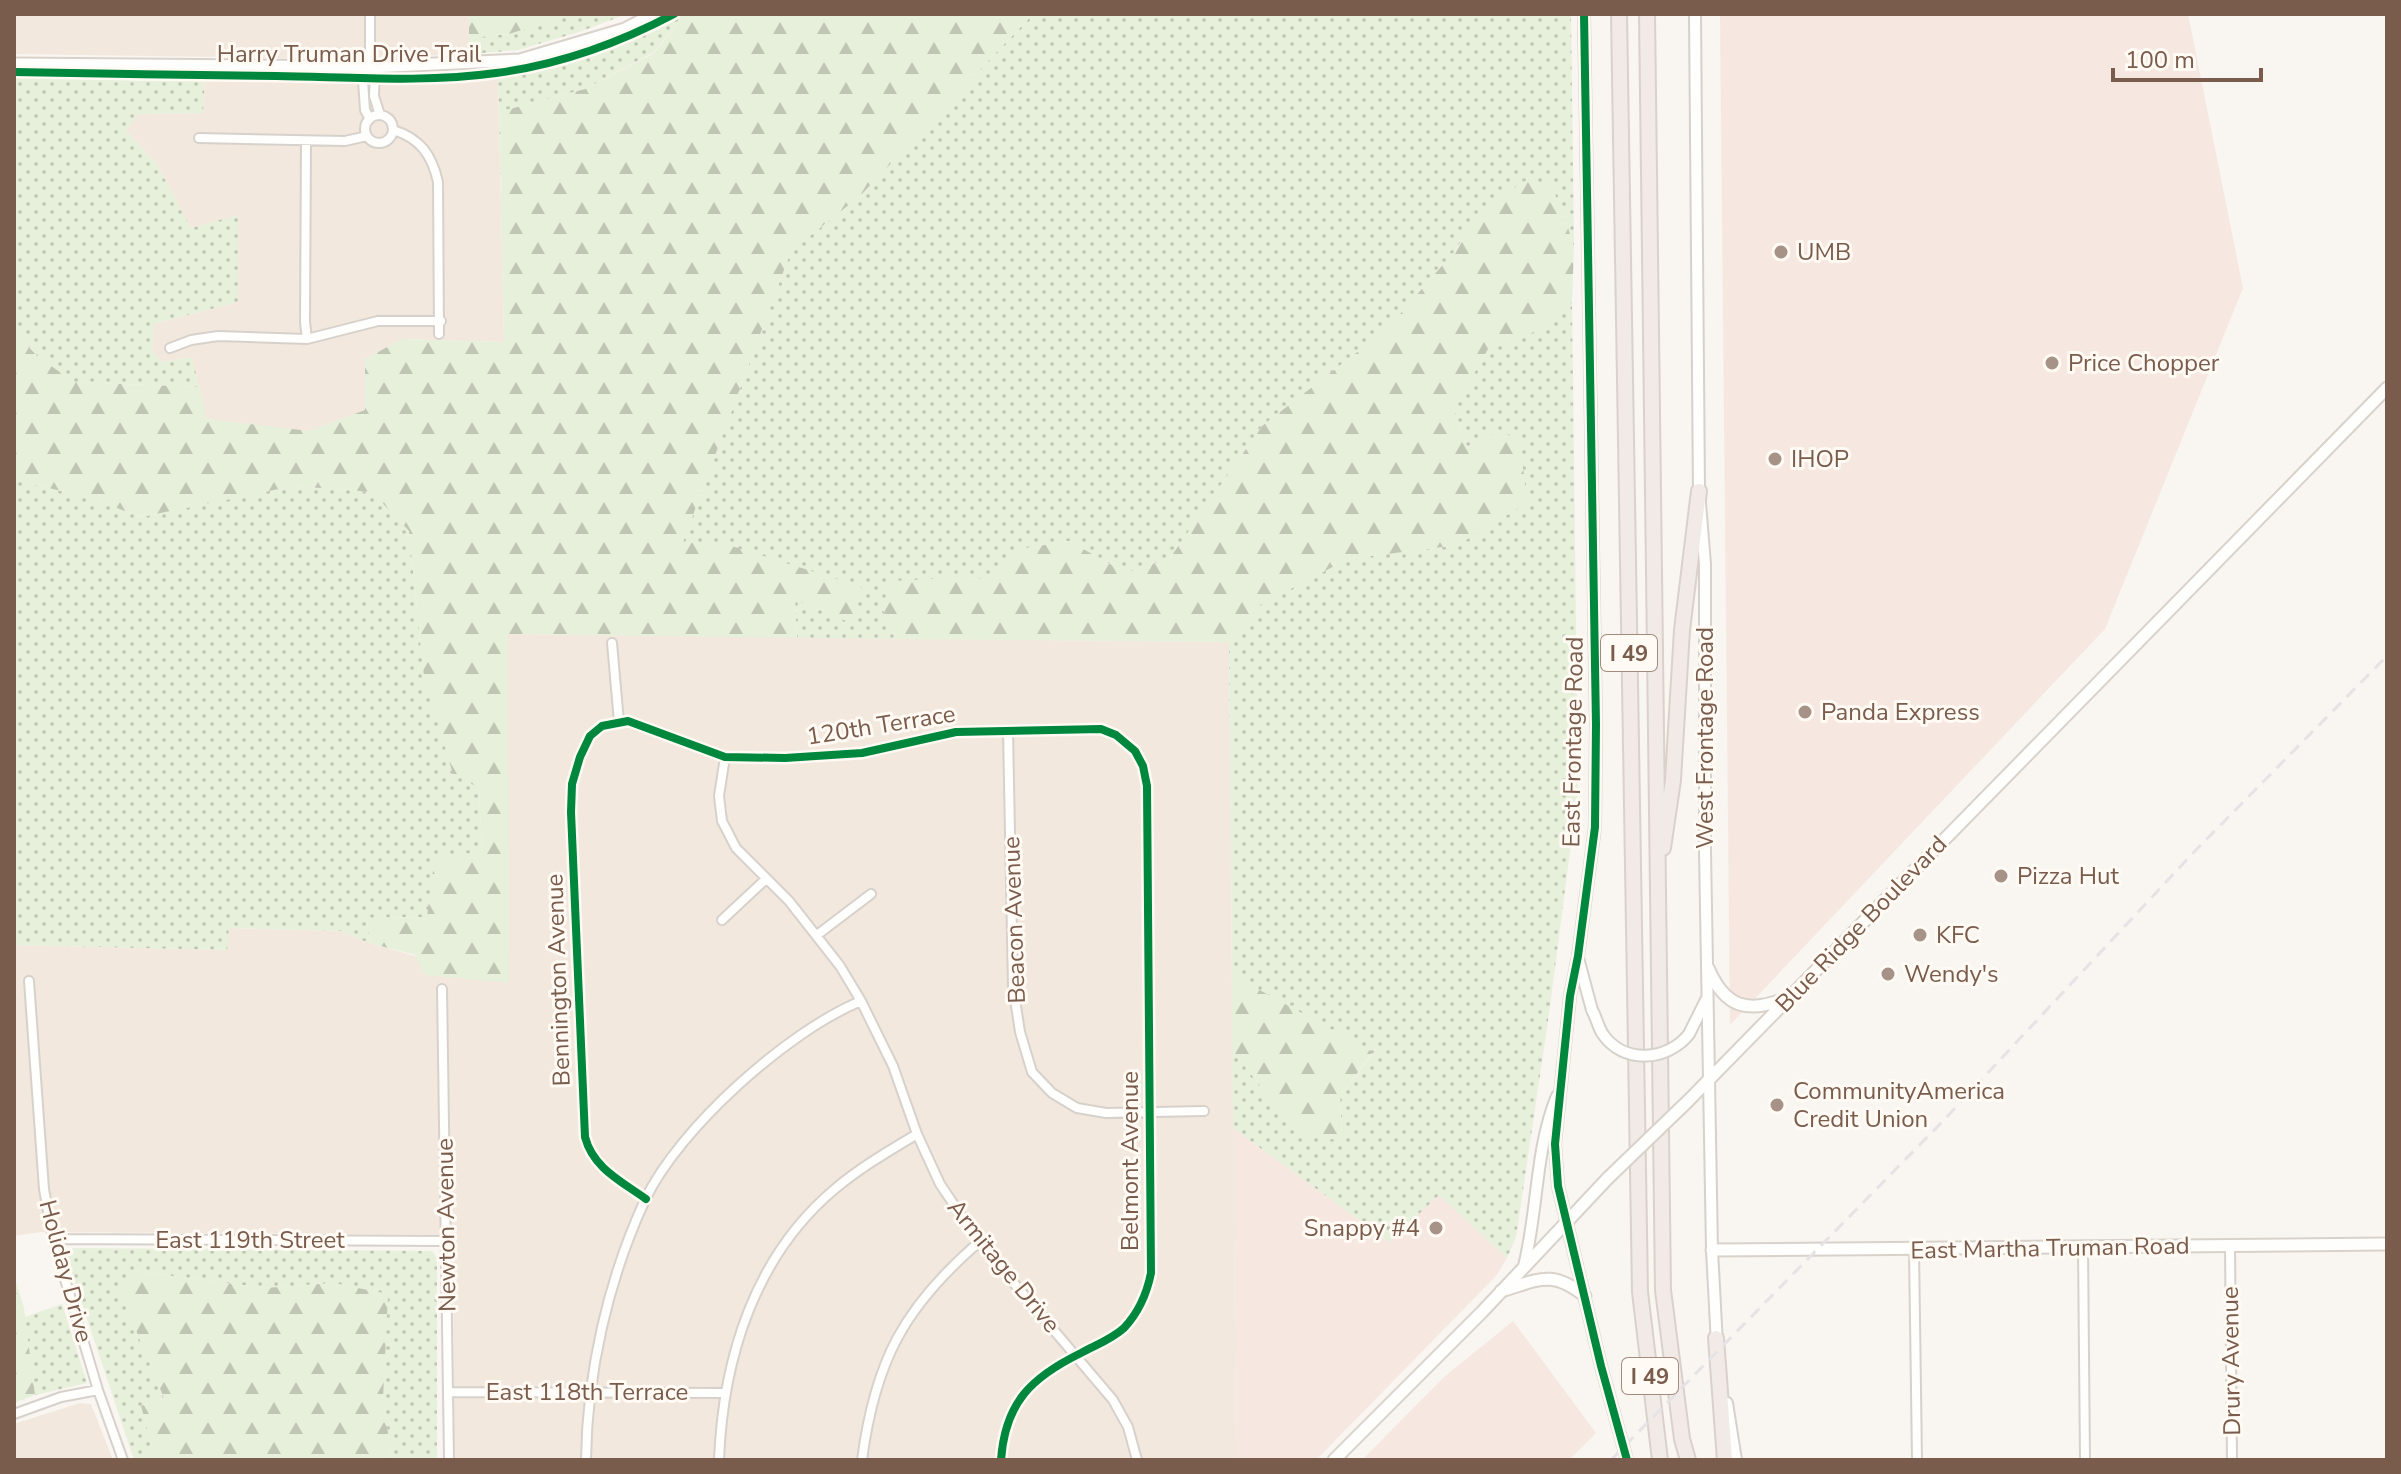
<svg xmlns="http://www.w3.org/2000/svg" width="2401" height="1474" font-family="'Nunito Sans',sans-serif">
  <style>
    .residential { fill: #f2e8de }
    .commercial { fill: #f6e8e1 }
    .grass { fill: url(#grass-dots) }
    .forest { fill: url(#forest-firs) }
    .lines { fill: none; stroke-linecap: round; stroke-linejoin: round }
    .minor-casing { stroke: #d7d1cb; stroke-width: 12 }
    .tertiary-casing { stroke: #d7d1cb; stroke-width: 14 }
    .secondary-casing { stroke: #d9d2cb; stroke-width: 15 }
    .motorway-casing { stroke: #dad1cc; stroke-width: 18 }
    .minor { stroke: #fefefd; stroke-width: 8 }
    .tertiary { stroke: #fefefd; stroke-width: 10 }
    .secondary { stroke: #fefefd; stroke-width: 11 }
    .motorway { stroke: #f2eae7; stroke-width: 14 }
    .rail { stroke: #e6e3e7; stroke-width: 3; stroke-dasharray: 12 8; stroke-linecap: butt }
    .tertiary-bridge-casing { stroke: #d7d1cb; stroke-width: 14; stroke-linecap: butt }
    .secondary-bridge-casing { stroke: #d9d2cb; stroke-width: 15; stroke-linecap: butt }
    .tertiary-bridge { stroke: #fefefd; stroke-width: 10 }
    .secondary-bridge { stroke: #fefefd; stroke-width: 11 }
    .cycleway-casing { stroke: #fffaf3; stroke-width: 13 }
    .cycleway { stroke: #00873e; stroke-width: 8 }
    .poi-dot { fill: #a69286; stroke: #fffaf3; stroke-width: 3 }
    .labels { text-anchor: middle; stroke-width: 6; stroke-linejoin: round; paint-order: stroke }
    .shield { fill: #fffaf3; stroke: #a28b7f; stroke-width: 2 }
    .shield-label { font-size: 22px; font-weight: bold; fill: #7a5c4d }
    .street-label { font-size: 24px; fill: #7a5c4d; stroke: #fffaf3 }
    .poi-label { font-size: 24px; fill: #7a5c4d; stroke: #fffaf3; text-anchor: start }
  </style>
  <defs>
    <pattern id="grass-dots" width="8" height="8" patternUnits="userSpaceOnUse" patternTransform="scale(2)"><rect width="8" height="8" fill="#e7f0db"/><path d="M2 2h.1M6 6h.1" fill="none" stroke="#c0c6b4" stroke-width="1.8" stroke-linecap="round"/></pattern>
    <pattern id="forest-firs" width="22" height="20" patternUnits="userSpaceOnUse" patternTransform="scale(2)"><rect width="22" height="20" fill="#e7f0db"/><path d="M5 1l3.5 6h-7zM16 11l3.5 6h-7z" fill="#c0c6b4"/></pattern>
  </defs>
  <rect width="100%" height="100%" fill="#f9f5f0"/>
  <path class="residential" d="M14,14H469L470,54L351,59L14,54Z
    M205,76L446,82L498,77L504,342L402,339L365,359V410L309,432L206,419L192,357L162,362L152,351L154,324L238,302V216L191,228L156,163L126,131L138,114L203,113Z
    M507,634L1229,642L1236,1460H454L453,1235L40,1232L14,1236V945L226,950L229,928L341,931L369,943L509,983Z
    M80,1403L91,1404L113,1460H14V1424Z"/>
  <path class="commercial" d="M1720,14H2188L2243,288L2105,629L1730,1025Z
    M1233,1128L1389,1242L1438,1194L1507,1258L1496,1276L1316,1460H1236Z
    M1513,1321L1596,1433L1569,1460H1362L1444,1377Z"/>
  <path class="grass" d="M573,14H627L579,32L518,50L470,54L469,38L509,34Z
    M682,14H685L654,52L585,89L499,112L498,77L604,51Z
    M1033,14H1571L1574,247L1564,215L1483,207L1454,252L1387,329L1262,426L1170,558L1126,573L1069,541L1020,549L987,579L952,578L882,607L895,639L797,638L795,600L683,542L791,251L860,196Z
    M14,74L205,76L203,113L139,114L126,131L156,163L191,228L238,215V302L154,324L152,351L162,362L192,357L199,387L74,382L37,356L14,331Z
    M1572,303L1578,789L1549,1014L1516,1237L1507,1258L1439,1195L1389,1242L1233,1128L1232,1050L1301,1137L1342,1139L1340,1096L1373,1053L1232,975L1229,642L1259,605L1348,559L1458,545L1499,431L1467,447L1454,408L1488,349L1530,334Z
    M14,480L87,497L141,517L294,486L373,492L409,531L424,677L479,788L482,853L427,917L367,918L369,943L341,931L229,928L227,950L14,945Z
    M73,1248L432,1251L437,1258V1460H392L383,1400L387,1294L333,1283L265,1288L134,1271L120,1292L164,1398L141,1406L156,1460H134L65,1252Z
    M62,1304L87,1383L35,1395L25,1317Z"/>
  <path class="forest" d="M469,14H573L509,34L469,38Z
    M685,14H1033L860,196L791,251L683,542L735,547L862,587L851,623L795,600L797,638L508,634L509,983L425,975L415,955L369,943L367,918L427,917L435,856L482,852L479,788L453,774L424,677L409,531L372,492L294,486L141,517L87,497L14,480V331L37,356L74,382L199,387L207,419L309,431L365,410V359L402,339L504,342L499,112L585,89L654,53Z
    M1525,181L1551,185L1564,215L1574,247L1572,303L1530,334L1488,349L1454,408L1467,447L1499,431L1520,440L1527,503L1458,545L1348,559L1260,605L1229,642L895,639L882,607L891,581L952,578L987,579L1020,549L1069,541L1126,573L1170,558L1262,426L1387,329L1454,252L1483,207Z
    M1232,975L1373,1052L1340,1096L1342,1140L1301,1137L1232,1050Z
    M133,1271L265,1288L333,1283L388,1294L383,1400L392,1460H156L141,1406L164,1398L120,1292Z
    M14,1276L24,1308L35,1395L14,1403Z"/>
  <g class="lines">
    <g class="minor-casing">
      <path id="minor" d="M362,66L365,110L370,119
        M375,66L374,96L380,115
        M370,67V14
        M365 129a14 14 0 1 1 28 0a14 14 0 1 1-28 0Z
        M393,130C420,138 432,155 438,182L439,334
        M199,138L345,141L367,136
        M306,141L305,322L307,339
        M170,348L191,340L218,336L307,339L378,321H441
        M612,643L619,722
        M1008,731L1013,986L1020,1032L1032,1072L1052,1093L1077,1108L1106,1113L1204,1111
        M725,757L719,796L722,821L736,848L789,901L840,966L861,1001L893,1066L917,1134L940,1184L979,1242L1113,1400L1128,1427L1137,1460
        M722,920L766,879
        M817,935L871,894
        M29,981L44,1189L53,1239L98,1390L123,1460
        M442,989L449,1460
        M646,1199C621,1181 593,1168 585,1137L571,812L572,784L580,757L590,736L602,726L628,721L725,757L785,758L862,753L956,732L1101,729L1116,735L1135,751L1143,766L1147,786L1151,1273C1147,1293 1139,1312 1124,1328C1112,1339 1096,1345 1081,1353C1032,1377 1005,1402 1001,1460
        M53,1239L446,1241
        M2230,1246L2232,1460
        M2083,1248L2085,1460
        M1914,1250L1917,1460
        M449,1392L725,1393
        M14,1414L61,1397L98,1390
        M586,1460C587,1373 608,1280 645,1200C679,1128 788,1031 861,1001
        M719,1460C723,1358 755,1255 836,1188C861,1167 889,1151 917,1134
        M862,1460C875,1361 904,1307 979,1242"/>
    </g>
    <g class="tertiary-casing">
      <path id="tertiary" d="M1584,14L1596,724L1595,827L1578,956L1570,996L1555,1144L1558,1186L1601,1366L1627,1460
        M1695,14L1699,491L1705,564V851L1712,1250L1717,1344
        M1578,958L1592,1010
        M1689,1034L1706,1000
        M1524,1266C1538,1211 1535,1149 1557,1096
        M1727,1403L1736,1460"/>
    </g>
    <g class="secondary-casing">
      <path id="secondary" d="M14,64L370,67L520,60L625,29L654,14
        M1708,968C1725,1008 1748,1014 1787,998
        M1688,1101L2387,388
        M1712,1250L2387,1244
        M1501,1291C1539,1280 1551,1269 1585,1296
        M1334,1460L1482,1312L1608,1178"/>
    </g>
    <g class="motorway-casing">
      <path id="motorway" d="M1619,14L1640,1292L1660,1460
        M1647,14L1663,1290L1682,1439L1688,1460
        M1663,848L1673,780L1682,630L1699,491
        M1716,1338L1725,1460"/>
    </g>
    <use href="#minor" class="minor"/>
    <use href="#tertiary" class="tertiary"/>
    <use href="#secondary" class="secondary"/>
    <use href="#motorway" class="motorway"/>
    <path class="rail" d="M1611,1460L1942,1122L2195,851L2387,656"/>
    <g class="tertiary-bridge-casing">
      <path id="tertiary-bridge" d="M1592,1010C1596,1017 1598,1026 1602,1033C1623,1065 1668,1061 1689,1034"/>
    </g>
    <g class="secondary-bridge-casing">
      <path id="secondary-bridge" d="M1608,1178L1688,1101"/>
    </g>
    <use href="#tertiary-bridge" class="tertiary-bridge"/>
    <use href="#secondary-bridge" class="secondary-bridge"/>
    <g class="cycleway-casing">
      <path id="cycleway" d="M1584,14L1596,724L1595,827L1578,956L1570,996L1555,1144L1558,1186L1601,1366L1627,1460
        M14,72C101,74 189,75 276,76C349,77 424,83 496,73C558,65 619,43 674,14
        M646,1199C621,1181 593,1168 585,1137L571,812L572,784L580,757L590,736L602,726L628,721L725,757L785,758L862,753L956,732L1101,729L1116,735L1135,751L1143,766L1147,786L1151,1273C1147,1293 1139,1312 1124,1328C1112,1339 1096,1345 1081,1353C1032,1377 1005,1402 1001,1460"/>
    </g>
    <use href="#cycleway" class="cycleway"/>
  </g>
  <g class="poi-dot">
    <circle cx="1781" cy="252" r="8"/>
    <circle cx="2052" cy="363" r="8"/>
    <circle cx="1775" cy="459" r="8"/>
    <circle cx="1805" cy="712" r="8"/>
    <circle cx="2001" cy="876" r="8"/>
    <circle cx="1920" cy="935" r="8"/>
    <circle cx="1888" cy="974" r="8"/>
    <circle cx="1777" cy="1105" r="8"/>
    <circle cx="1436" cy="1228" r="8"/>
  </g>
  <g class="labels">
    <g class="shield">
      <rect x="1601" y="635" width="56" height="36" rx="6"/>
      <rect x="1622" y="1358" width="56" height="36" rx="6"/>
    </g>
    <g class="shield-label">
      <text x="1629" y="661">I 49</text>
      <text x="1650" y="1384">I 49</text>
    </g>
    <g class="street-label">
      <text x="349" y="62">Harry Truman Drive Trail</text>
      <text transform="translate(881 725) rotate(-9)" y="8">120th Terrace</text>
      <text transform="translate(1705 738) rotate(-90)" y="8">West Frontage Road</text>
      <text transform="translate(1573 742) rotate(-89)" y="8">East Frontage Road</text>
      <text transform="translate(1014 920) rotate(-92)" y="8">Beacon Avenue</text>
      <text transform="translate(1861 924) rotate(-46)" y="8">Blue Ridge Boulevard</text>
      <text transform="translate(558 980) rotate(-92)" y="8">Bennington Avenue</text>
      <text transform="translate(1130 1161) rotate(-90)" y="8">Belmont Avenue</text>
      <text transform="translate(446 1225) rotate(-91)" y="8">Newton Avenue</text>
      <text x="250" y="1248">East 119th Street</text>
      <text transform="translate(2050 1248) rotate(-1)" y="8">East Martha Truman Road</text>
      <text transform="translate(1004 1266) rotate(51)" y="8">Armitage Drive</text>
      <text transform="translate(66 1271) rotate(75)" y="8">Holiday Drive</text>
      <text transform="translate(2231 1361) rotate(-91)" y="8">Drury Avenue</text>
      <text x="587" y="1400">East 118th Terrace</text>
    </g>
    <g class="poi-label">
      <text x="1797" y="260">UMB</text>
      <text x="2068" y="371">Price Chopper</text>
      <text x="1791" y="467">IHOP</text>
      <text x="1821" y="720">Panda Express</text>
      <text x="2017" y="884">Pizza Hut</text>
      <text x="1936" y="943">KFC</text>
      <text x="1904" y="982">Wendy's</text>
      <text x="1793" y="1099">CommunityAmerica<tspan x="1793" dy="28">Credit Union</tspan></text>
      <text x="1420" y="1236" text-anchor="end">Snappy #4</text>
    </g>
  </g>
  <rect width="2401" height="1474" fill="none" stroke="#7a5c4d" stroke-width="32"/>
  <path d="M2113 68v12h148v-12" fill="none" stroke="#7a5c4d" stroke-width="4"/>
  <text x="2125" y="68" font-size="24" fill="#7a5c4d" stroke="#fffaf3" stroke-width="6" paint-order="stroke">100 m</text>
</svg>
